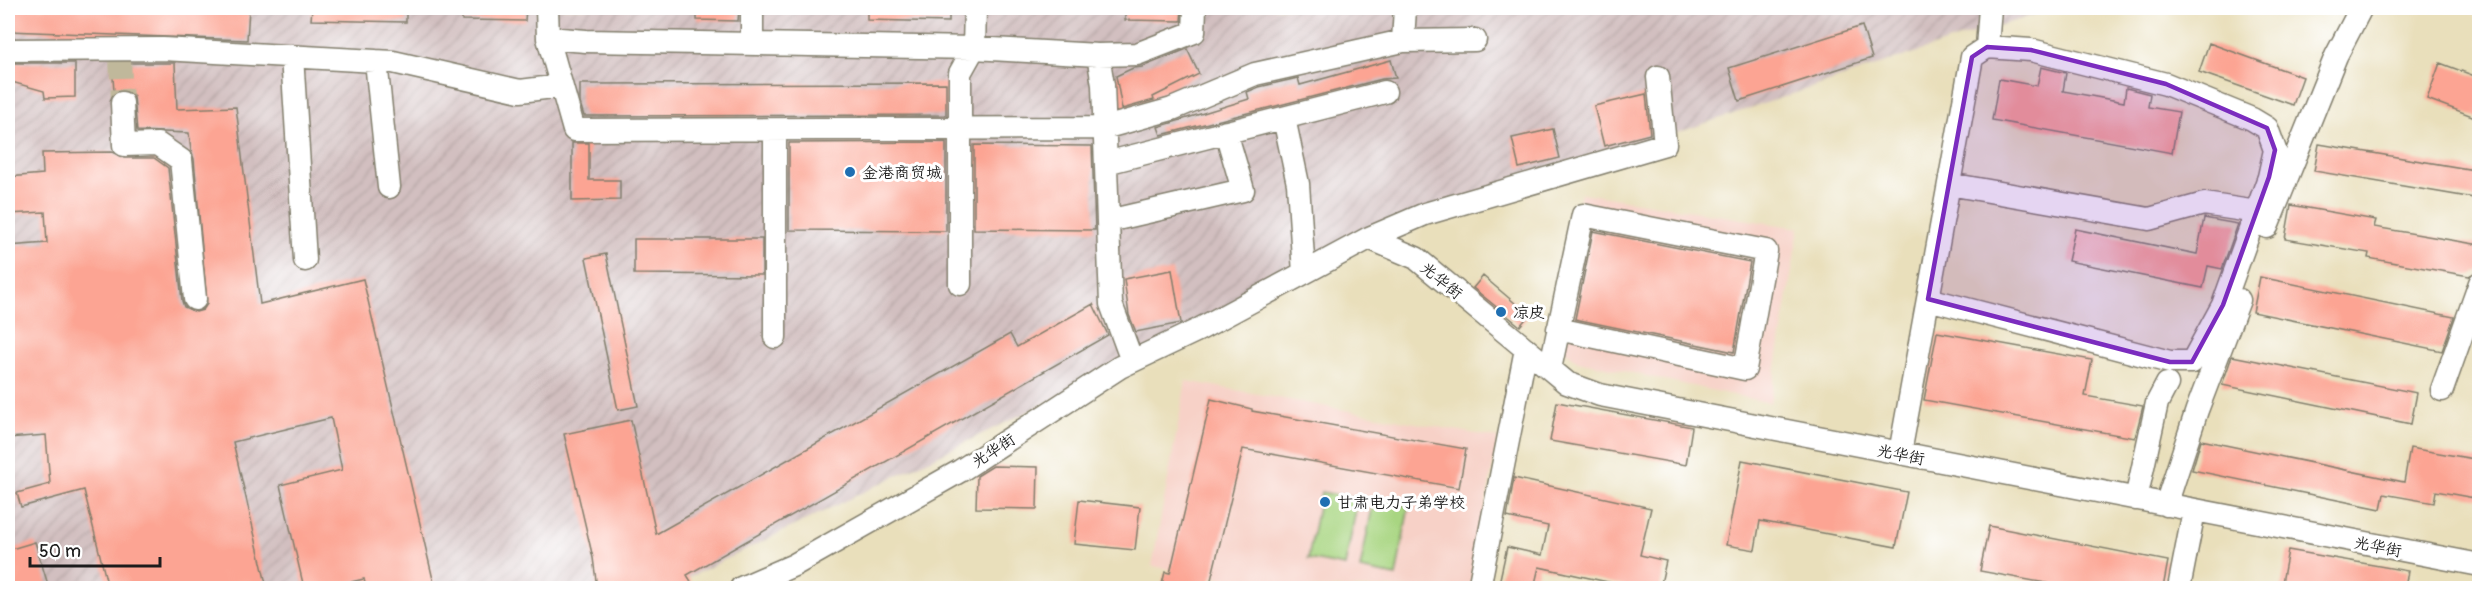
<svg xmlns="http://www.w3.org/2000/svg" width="2487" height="596" font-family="Pangolin,'LXGW WenKai TC',sans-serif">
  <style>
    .built { fill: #f7d1c7 }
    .industrial { fill: url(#industrial-furrows) }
    .pitch { fill: #a8d581; stroke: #62784e; stroke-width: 1.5 }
    .building { fill: #fca493 }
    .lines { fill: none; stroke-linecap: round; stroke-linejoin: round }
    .minor-tunnel { stroke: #c0b89b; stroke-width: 22; stroke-dasharray: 22 11; stroke-linecap: butt }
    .minor-casing { stroke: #827e6c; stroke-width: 25 }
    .minor { stroke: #fff; stroke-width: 22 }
    .marked { fill: #7b2cbf; fill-opacity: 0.2; stroke: #7b2cbf; stroke-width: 4.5; stroke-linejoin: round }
    .poi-dot { fill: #1f6fb2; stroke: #fff; stroke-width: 2 }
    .labels { text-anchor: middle; stroke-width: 6; stroke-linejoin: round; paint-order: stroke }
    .poi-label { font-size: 16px; fill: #1c1c1c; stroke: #fff; text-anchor: start }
    .street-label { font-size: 16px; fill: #1c1c1c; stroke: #fff }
  </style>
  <defs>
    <pattern id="industrial-furrows" width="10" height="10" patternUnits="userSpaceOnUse" patternTransform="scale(1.5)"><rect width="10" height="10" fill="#d2bfc0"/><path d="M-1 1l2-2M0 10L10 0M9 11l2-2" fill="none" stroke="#b4a4a4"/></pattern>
  </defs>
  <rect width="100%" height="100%" fill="#fff"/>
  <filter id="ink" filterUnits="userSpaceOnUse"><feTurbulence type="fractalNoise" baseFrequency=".0167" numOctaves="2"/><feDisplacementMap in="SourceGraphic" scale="12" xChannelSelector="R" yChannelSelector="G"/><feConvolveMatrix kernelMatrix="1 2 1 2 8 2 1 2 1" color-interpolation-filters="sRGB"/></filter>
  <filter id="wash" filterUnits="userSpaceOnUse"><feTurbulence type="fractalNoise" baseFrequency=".008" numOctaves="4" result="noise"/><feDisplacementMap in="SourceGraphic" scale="24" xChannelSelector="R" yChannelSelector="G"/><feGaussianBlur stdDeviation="1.35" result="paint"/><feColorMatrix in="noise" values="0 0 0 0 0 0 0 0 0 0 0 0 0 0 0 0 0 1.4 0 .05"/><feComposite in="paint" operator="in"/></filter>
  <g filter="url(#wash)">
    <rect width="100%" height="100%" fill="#e9dfbb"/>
    <path class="built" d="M1581,193L1799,228L1770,403L1578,361L1551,340Z
      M1186,381L1498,438L1470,588H1273L1152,566Z"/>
    <path class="industrial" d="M8,8H2059L1974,33L1426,217L667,588H8Z"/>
    <path class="pitch" d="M1321,492L1358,499L1345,566L1308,559Z
      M1374,499L1409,506L1396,576L1360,569Z"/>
    <g id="blocks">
      <path class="building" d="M8,8H249L247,40L8,31Z
        M312,8H406V22L311,20Z
        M462,8H526L525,21L462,20Z
        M697,8H739L738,21L697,20Z
        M867,8H949V22L867,20Z
        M1125,8H1182L1181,21L1125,20Z
        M1862,26L1872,58L1739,101L1729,68Z
        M2209,43L2303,77L2293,105L2199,72Z
        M1187,49L1199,74L1153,97L1154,100L1122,109L1116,76L1133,68L1142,67Z
        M1391,60L1396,78L1382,79L1161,135L1158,127L1249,99L1247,92L1259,87L1298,78L1300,85Z
        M8,63H75V97L45,98L44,91L8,81Z
        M112,63H175L177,109L236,107L260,304L363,279L435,588H366L364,579L326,588H304L280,485L342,470L331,418L233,442L267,588H108L84,490L21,507L17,493L50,484L46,435L8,438V246L47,243L45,212L8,214V177L43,174L42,153L112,152L124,158H154L168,168L182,301L184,307L196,312L203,310L207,304L194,159L191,151L189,133L137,131L134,96L129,91L122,90L114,92Z
        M2440,63L2480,78V119L2427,99Z
        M2041,67L2066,73L2063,91L2124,102L2126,88L2150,94L2148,107L2179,112L2172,153L1992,120L1999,79L2037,86Z
        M946,83V115L584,116L580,103V84Z
        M1646,94L1650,134L1604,146L1594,106Z
        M1553,129L1560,158L1519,168L1512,138Z
        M946,142V231L789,230V143Z
        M572,143H589V180H620V200L572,201Z
        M2319,144L2480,171V199L2314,171Z
        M974,145L1092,146L1095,230L974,229Z
        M2291,205L2376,220L2374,227L2480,245V270L2469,276L2368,258L2369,253L2285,239Z
        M2204,218L2238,224L2222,269L2208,266L2203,288L2068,261L2075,229L2197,254Z
        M1593,231L1750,262L1734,352L1575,319Z
        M634,239H762V275L634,274Z
        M606,254L638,406L618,410L586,258Z
        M1172,270L1181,323L1136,332L1129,315L1124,279Z
        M1483,276L1529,315L1520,326L1473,288Z
        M2260,277L2454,317L2442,351L2253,312Z
        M1093,304L1108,335L687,575L695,588H597L593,558L564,434L631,420L656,534L1010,334L1017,347Z
        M1937,332L2092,360L2085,396L2143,406L2135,438L1924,400Z
        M2232,356L2417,393L2411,424L2222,385Z
        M1211,399L1252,409V411L1466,449L1459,488L1243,449L1209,588H1161L1165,572L1170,573Z
        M1557,402L1692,427L1686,465L1550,441Z
        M2201,440L2404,482L2410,448L2480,460V499L2436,491L2434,503L2384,494L2381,509L2192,470Z
        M1742,460L1907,492L1896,547L1760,521L1755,550L1726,545Z
        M993,466L1038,467L1037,509L976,508L977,476Z
        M1514,478L1651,508L1640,555L1666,561L1660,588H1635L1539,567L1534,588H1498L1507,547L1542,555L1548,526L1507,517Z
        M1079,500L1140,507L1135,550L1074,544Z
        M1989,526L2168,561L2163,588H2073L1980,571Z
        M35,542L49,588H8V550Z
        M2288,550L2408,571L2405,588H2281Z"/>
    </g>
  </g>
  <g filter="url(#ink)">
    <use href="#blocks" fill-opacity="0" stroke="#827e6c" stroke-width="1.5"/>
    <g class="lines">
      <path class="minor-tunnel" d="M120,56L122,103"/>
      <g class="minor-casing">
        <path id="minor" d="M547,8L548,38L586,41L974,48L1098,55L1137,54L1194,32L1195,8
          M548,38L574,130L1104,128L1172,109L1255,74L1403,41L1405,8
          M1403,41L1475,40
          M752,44V8
          M1987,47L1990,8
          M8,50L163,49L393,62L520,91L561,86
          M1098,55L1103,85L1111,304L1132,361
          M292,56L305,260
          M376,61L389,187
          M122,103L124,145L158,144L181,160L195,299
          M1284,118L1298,184L1304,273
          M1106,163L1385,92
          M1949,184L2149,219L2204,204L2257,212
          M1108,221L1243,190L1226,132
          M2267,227L2336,56L2361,8
          M1369,238L1416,258L1567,383L1600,395L2480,565
          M960,284V73L974,48L975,8
          M775,337V130
          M1550,369L1583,215L1766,251L1745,369L1558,329
          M2442,390L2480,283
          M1900,453L1972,57L1987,47L2031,50L2166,84L2252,119L2267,128L2275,150L2269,177L2223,305L2192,362H2170L1928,299
          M2136,499L2157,403L2167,384
          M2166,505L2197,410L2239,300
          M741,588L794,565L960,471L1120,367L1198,330L1369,238L1425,214L1665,144L1658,77
          M1479,588L1526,349
          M2179,588L2194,511"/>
      </g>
      <use href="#minor" class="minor"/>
    </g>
  </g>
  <path class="marked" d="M1987,47L2031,50L2166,84L2267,128L2275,150L2269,177L2223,305L2192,362H2170L1928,299L1972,57Z"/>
  <g class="poi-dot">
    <circle cx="850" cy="172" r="6"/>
    <circle cx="1501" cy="312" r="6"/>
    <circle cx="1325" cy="502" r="6"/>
  </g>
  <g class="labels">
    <g class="poi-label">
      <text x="862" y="178">金港商贸城</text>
      <text x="1513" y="318">凉皮</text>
      <text x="1337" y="508">甘肃电力子弟学校</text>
    </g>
    <g class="street-label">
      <text transform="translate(1442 280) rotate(39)" y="6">光华街</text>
      <text transform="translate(993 450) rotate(-33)" y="6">光华街</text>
      <text transform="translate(1901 454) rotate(11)" y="6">光华街</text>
      <text transform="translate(2378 546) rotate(11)" y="6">光华街</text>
    </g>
  </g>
  <rect width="2487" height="596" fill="none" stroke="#fff" stroke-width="30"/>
  <path d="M30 557v9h130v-9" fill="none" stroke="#1c1c1c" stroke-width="3"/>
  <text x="39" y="557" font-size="18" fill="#1c1c1c" stroke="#ffffff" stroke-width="4.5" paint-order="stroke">50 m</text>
</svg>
